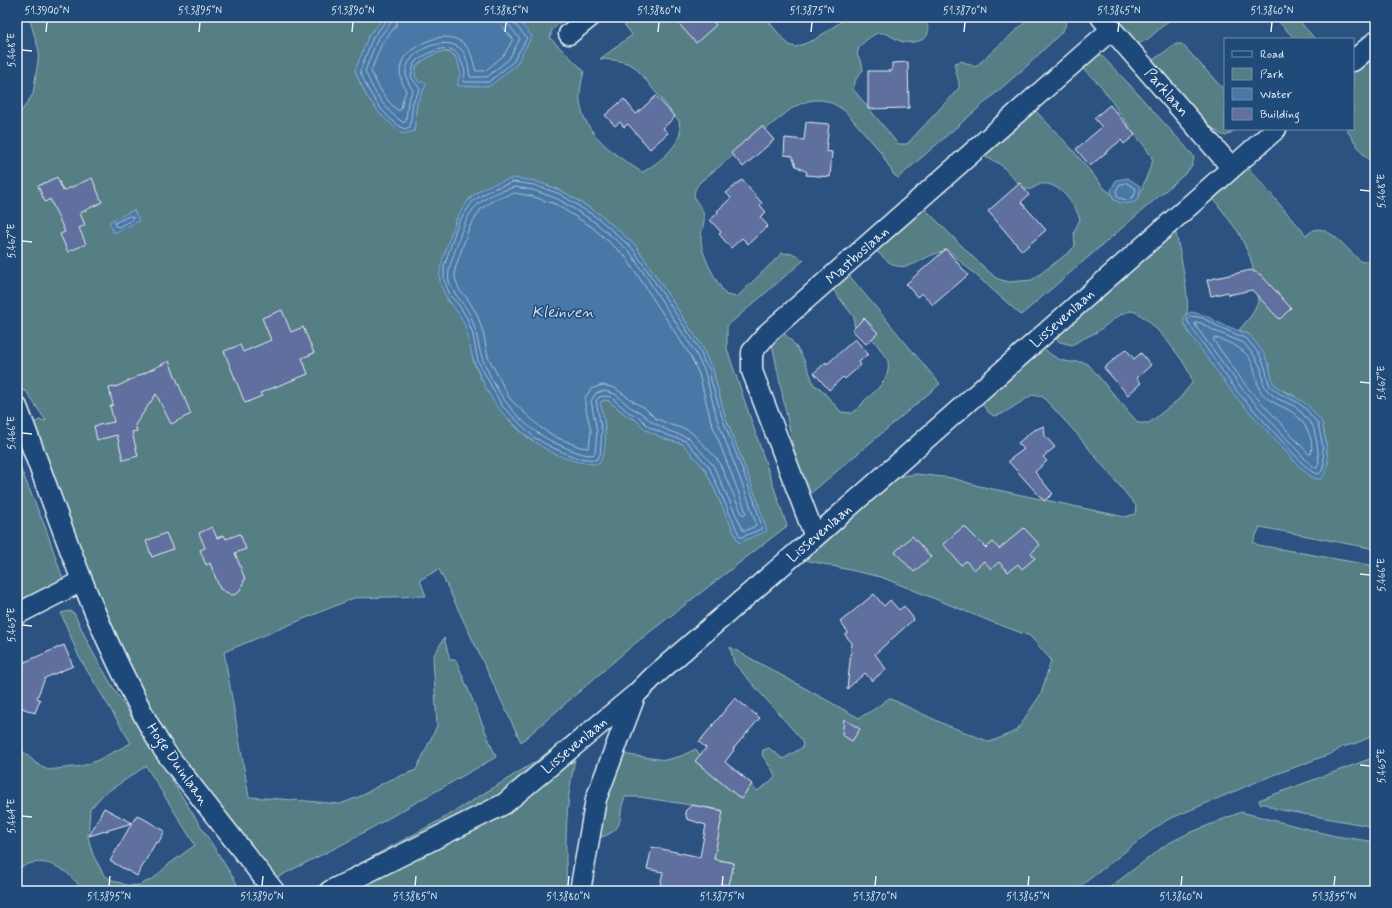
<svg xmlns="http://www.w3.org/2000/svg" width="1392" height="908" font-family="Mynerve,sans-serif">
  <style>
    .green { fill: #547e85; stroke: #9eb8be; fill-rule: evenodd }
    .water { fill: #4a78a6; stroke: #89a8c7 }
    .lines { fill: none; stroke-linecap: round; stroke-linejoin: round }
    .shore { stroke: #a9c1d7; stroke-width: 1 }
    .building { fill: #61709e; stroke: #e8f1f8 }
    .street-casing { stroke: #e8f1f8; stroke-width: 23 }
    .street { stroke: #1f4a7a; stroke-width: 20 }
    .ticks { fill: none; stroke: #e8f1f8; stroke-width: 1.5 }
    .labels { text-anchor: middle; stroke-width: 3; stroke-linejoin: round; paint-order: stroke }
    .street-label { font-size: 15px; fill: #e8f1f8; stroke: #1f4a7a }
    .water-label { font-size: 16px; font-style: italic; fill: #d0dfec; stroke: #1f4a7a }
    .neatline { fill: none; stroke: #e8f1f8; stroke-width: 1.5 }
    .ticks-label { font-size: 10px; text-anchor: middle; fill: #e8f1f8 }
  </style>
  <rect width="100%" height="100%" fill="#2c5281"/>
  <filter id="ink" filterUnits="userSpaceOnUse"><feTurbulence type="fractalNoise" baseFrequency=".025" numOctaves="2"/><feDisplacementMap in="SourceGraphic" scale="8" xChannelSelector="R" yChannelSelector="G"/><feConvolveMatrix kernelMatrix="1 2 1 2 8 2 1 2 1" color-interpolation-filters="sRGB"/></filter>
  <g filter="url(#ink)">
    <path class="green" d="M29,17H384L355,71L366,95L381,115L414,131L417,103L426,85L423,82L419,83L415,76L416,66C425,59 444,45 454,56C458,59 459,68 461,74L458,80L516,19L515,17H566L552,30L550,38L584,71C582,81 579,91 580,102C584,134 615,155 640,171L643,172C657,163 676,150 680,133C681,129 679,125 679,121L636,68C624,60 615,60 600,59L632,35L631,33L622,22V17H765L784,40L791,46L796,47L814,40L848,17H923C932,31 930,40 913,42C910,42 906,43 903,42C895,40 887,31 878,33C873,34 861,44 859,48C858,50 858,52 857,54L862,64L863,70L856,79L853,89L898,144H907L959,88C960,79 954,72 955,63L962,61L975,67L1031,17H1064L1066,20L1065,27L1060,34L1028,65L898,178L894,175L880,151L846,112C827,97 812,96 791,109L700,182C686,199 702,203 704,216C705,224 701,230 701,238C701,255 716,281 726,295L737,297L782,253L794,254L804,260L727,326V349L787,526L633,645L521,742L439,569L420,580L426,596L354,598L224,652L249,797L295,800L340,804L361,796L385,782L416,770L437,726L433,657L444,638L450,660H456L496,757L345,843L262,885L162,731L104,616L33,424L39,420L46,421L26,391L20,390L17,383V118L33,94L38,61L39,51ZM535,181L562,191L601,215L636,246L703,348L708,361L713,369L715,379L725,416L757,499L739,543L705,469L683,444L665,439L646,430L636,420L626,415L609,401L604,400L600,402L606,431L532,441C505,420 487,395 474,363C472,357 471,349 470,342C467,325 460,311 447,300L455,221L470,198L479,191Z
      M1112,17H1173L1148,39L1136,45Z
      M1274,17H1296L1315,39H1295Z
      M1176,44H1182L1225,91V129H1236L1226,136L1220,134L1209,125L1150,62Z
      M1101,55L1128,83L1191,153L1194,157L1192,166L1187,172L1021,315L951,253C929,248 918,270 897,266C889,264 880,254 874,249L922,206L975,259L996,278L1001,280L1010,282L1032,280L1068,253L1075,246L1074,232L1080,219C1075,205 1059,181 1041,184C1035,186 1031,192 1024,188C1017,184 1009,172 1002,166C997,161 987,158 980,155L1033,108L1071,148L1105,189L1112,194L1114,200L1138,199L1153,160L1146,148L1135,135L1101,86L1081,67L1092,56Z
      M1370,56L1375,62V102L1372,116L1375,122V165L1363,154L1346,129H1353V71Z
      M1245,164L1306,235C1309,234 1311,231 1314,230C1329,224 1351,254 1362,262H1364L1375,255V549L1260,527L1253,542L1258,545L1375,566V735L1354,744L1342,747L1335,752L1261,780L1167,820L1148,833L1122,854L1074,891H705L722,810L640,797H625C616,818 628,829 599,838L604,795L621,754L666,760L681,756L696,749L716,779L724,778L738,771L757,791L769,783L775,776L773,771L762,755L763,750L769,748L783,759L803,747L802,740L734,663L730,647L859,718L873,710L889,698L944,724L990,742L1016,731L1041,694L1051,660L1030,636L992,622L881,577L801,559L895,477L917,474L952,478L979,486L1125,517L1135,514L1136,506L1076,433L1043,397L1032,395L1002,414L994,416L988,412L980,401L1042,347C1050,354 1058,361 1070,362C1077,362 1082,361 1088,364L1138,423H1149L1179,399L1192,383C1194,369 1145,310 1131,311C1120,312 1106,326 1097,332C1089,336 1080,340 1072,345L1060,342L1053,337L1175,230C1179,246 1190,298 1187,313C1186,314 1185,316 1184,318L1267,431C1283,447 1298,469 1317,479L1328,463L1326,442L1322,422L1292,394L1281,390L1273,383L1269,365L1250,335L1239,330L1251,316L1258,302L1255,276L1250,257L1239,233L1210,194Z
      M847,273L940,384L805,498L790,432L771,339L781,331C800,346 806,363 814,385L820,388L841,412L852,413C858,410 861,405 865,400C876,391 891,378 888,362C888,359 884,355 882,352C873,338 872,337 857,331L854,325V317L830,286Z
      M17,460L46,529L64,582L17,607Z
      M70,611L74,613L93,653L116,692L236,882L239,891H83C72,874 53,859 32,863C27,864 22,867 17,868V746L37,764L48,770L82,766L96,761L131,743L79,657L61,613ZM146,766L195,845L168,865L154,878L140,885L129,886L112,880L104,875L93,855L88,837L90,809L104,794Z
      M589,720C583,735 577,749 574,764C565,808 565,847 567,891H309L444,818L535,762Z
      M1375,757V827L1276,809L1265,804H1260L1259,800Z
      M1241,812L1335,836L1375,842V891H1105L1167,844L1187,834Z"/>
    <path class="water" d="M384,17H515L532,36L516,65L490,86H458V80L461,74C459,68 458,59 454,55C444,45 425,59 416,66L415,76L419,82H425L426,85L417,103L414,131L402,134L381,115L366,95L355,71L369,35Z
      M514,178L535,181L562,191L601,215L636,246L703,348L708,361L713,369L715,379L725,416L757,499L767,531L739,543L705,469L683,444L665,439L646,430L636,420L626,415L609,401L604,400L600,402C605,422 610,445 599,464C565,464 535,446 512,422C507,417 501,412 497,407C488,394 481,378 475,364C470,352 469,338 465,326C459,309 444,300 440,282C438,271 443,259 446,249C454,224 462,198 488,186C496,183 505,181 514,178Z
      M1128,178L1140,186C1140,190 1140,196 1138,199C1134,205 1118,205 1114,199C1112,197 1112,193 1111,190L1116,180Z
      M134,210L139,221L114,233L109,222Z
      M1191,312L1205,315L1219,323L1250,335L1263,352L1269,365L1273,383L1281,390L1299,399L1309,406L1322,422L1326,442L1328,463L1325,473L1321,479C1312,480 1305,471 1299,466L1235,396L1189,333L1183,321L1187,314Z"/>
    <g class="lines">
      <path class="shore" d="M387,17L386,21L373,37L360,71C369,94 382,116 404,129L410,127L413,102L420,89L411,77L414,63C427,53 453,37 461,61C462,64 465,69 465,73C465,76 463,79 463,82H489L513,62L527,38L512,21L511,17
        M392,17L390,24L377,40L365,71C373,91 385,111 404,123L406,121L408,101L413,90C411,87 408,83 407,79C398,54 445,32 462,50C467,56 469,69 470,77H487L509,59L520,39L508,24L506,17
        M398,17L396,26L382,43L371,71C377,85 386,102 399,111L401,109L403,99L406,91C401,80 398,74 402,62C404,56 408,53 412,50C427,39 449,30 465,45C472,51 473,63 476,71H485L504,55L513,39L502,26L500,17
        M514,182L534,185L560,194L599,219L633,249L700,350L704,362L710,370L711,380L722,417L754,500L762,527L761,529L742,537H740L709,467L686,441L667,435L649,427L639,417L628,412L611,397L603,396L599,397L596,401L602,431L600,455L596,460L577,458L551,447L535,438L502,406L478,361L473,335L467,318L458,304L451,297L444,280V267L458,223L473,201L490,190Z
        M1127,183L1136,189L1134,196L1128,200L1118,198L1116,191L1119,185Z
        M515,187L533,190L558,199L596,223L630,252L695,352L705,372L717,419L749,502L756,524L755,526L745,531L743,530L713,465L689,438L669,431L652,422L641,413L630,407L615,394L605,391L596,393L591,401L597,431L595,453L593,455C582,455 574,451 564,447C523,430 500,401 483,360C478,349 478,335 473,322C468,306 454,297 449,281C447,271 452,260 455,251C467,212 473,198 515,187Z
        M515,193L531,196L555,204L592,227L625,256L690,355L699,374L711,421L743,504L746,513L745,515L742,514L718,460L693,434L688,430L671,425L655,418L645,408L634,402L615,388L602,385L591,389L585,398V405L591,431L589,447L588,448L580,447L556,437L541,428L510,399L488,357L483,332L477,314L467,298L460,291L455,278V269L469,228L481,209L494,200Z
        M130,216L133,217L132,220L118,227L115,226V223Z
        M1191,316L1203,318L1217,326L1247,339L1260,355L1265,367L1268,380L1270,386L1279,393L1297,402L1306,409L1318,424L1322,442L1324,463L1322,471L1319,474L1312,472L1302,463L1239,394L1193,330L1187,320Z
        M1196,322L1201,323L1215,331L1244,343L1255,357L1261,368L1263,382L1266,389L1276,398L1294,406L1302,413L1313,426L1317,443L1319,462L1317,468H1315L1305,459L1243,390L1197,328L1195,324Z
        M1214,338H1216C1234,344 1251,351 1255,372C1257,379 1257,386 1261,392C1268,401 1277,404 1287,409C1302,417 1315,436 1311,454H1309L1247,387L1214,341Z"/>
    </g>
    <path class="building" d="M673,17H709L716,25L696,43Z
      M908,62L909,108L868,109V71H892V63Z
      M656,96L675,117L663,128L668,133L650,149L628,124L624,127L620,122L615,126L605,115L624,99L636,114Z
      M1110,105L1135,135L1124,144L1121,140L1090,166L1076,149L1102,127L1094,118Z
      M806,122L829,124L826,151L832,152L830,177L806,175L807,172L796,166L792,156L784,155L785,138L804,140Z
      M762,126L774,140L743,167L731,153Z
      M57,177L63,191L92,178L102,202L80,213L85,225L79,228L86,244L68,252L60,234L65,232L50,199L45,202L38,186Z
      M742,180L762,203L760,205L766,212L760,217L768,226L748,244L742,238L731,248L719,234L721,232L710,220L718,213L717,211L731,198L726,193Z
      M1020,183L1029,195L1021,202L1046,230L1022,251L988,211Z
      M946,249L968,275L933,305L922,293L917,297L906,284Z
      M1251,270L1261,275L1291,308L1281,318L1279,319L1252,290L1228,295V292L1211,296L1207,280Z
      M282,310L291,332L303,327L314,353L302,358L308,374L260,393L262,396L245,403L224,351L240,345L243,352L271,340L262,318Z
      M864,318L878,333L866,344L852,330Z
      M855,339L868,354L859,362L861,365L845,379L843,377L829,390L814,373L826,362L827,364Z
      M1126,349L1134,359L1141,353L1151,365L1137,378L1141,383L1128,395L1104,368Z
      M169,361L191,414L171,424L156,394L135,425L137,431L132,432L138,456L123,460L117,435L97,440L94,426L114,422L110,406L113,405L109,388L118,386Z
      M1044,426L1045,436L1055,447L1043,457L1047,461L1035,472L1053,494L1044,501L1008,461L1024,449L1018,443L1032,431Z
      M964,526L986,548L993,542L999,549L1024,528L1040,545L1031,553L1035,558L1022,569L1018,564L1008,572L999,562L991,569L984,561L974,570L966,561L961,565L943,544Z
      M212,527L217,538L224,535L226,539L240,534L246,549L235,553L245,579L239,592L236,594L232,595L220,589L210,563L206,565L200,550L205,548L199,533Z
      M166,533L173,549L152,557L146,541Z
      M912,536L931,557L914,572L895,552Z
      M874,594L884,606L890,600L899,610L904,606L914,619L875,654L886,669L872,681L865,673L847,689L852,643L845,635L848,632L840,622Z
      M64,645L73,666L45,678L37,698L40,700L35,713L17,706V671L20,664Z
      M735,698L760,718L733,749L734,750L725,762L752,784L741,799L695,761L706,748L699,742Z
      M844,719L860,729L852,741L842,735Z
      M692,805L723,811L714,859L734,863L729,885L721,884L720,891H659L663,872L647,869L652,847L700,857L706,825L687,819L685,811Z
      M104,808L132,823L137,815L165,831L158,843L156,842L137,876L110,861L132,823L89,836Z"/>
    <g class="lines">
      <g class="street-casing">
        <path id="street" d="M1101,17L1232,168
          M569,34L590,17
          M1353,61L1375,42
          M17,407C53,500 83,595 128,684C140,708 151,732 166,753L274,891
          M815,537L752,371V352L769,332L1112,29
          M17,614L82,581
          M330,891L504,804L636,694L654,676L815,537L1276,129
          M580,891L596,799L635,696"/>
      </g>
      <use href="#street" class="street"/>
    </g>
  </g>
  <path class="ticks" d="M46,32L47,22M199,32L200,22M352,32L353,22M505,32L506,22M658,32L659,22M811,32L812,22M964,32L965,22M1118,32L1119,22M1271,32L1272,22M22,50L32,51M1360,190L1370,191M22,241L32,242M1360,382L1370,383M22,433L32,434M1360,574L1370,575M22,625L32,626M1360,765L1370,766M22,816L32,817M109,886L110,876M262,886L263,876M415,886L416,876M568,886L569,876M722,886L723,876M875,886L876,876M1028,886L1029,876M1181,886L1182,876M1334,886L1335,876"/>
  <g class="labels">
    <g class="street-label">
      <text transform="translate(1167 92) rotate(49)" y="5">Parklaan</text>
      <text transform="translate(857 255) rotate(-42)" y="5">Mastboslaan</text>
      <text transform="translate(1062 318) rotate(-42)" y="5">Lissevenlaan</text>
      <text transform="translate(819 533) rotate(-41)" y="5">Lissevenlaan</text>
      <text transform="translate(574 745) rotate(-40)" y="5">Lissevenlaan</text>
      <text transform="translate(178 764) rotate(55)" y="5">Hoge Duinlaan</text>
    </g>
    <g class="water-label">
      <text x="563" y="317">Kleinven</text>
    </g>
  </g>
  <rect width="1392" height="908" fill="none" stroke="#1f4a7a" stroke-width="44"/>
  <rect x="1224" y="38" width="130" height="92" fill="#1f4a7a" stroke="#6f8dac"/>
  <rect x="1232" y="51" width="20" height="6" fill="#1f4a7a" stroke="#6f8dac"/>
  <text x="1260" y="58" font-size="12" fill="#e8f1f8">Road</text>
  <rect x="1232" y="68" width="20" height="12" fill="#547e85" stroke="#6f8dac"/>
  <text x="1260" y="78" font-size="12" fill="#e8f1f8">Park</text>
  <rect x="1232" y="88" width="20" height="12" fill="#4a78a6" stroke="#6f8dac"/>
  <text x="1260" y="98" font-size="12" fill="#e8f1f8">Water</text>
  <rect x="1232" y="108" width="20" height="12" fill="#61709e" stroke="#6f8dac"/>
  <text x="1260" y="118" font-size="12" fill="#e8f1f8">Building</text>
  <rect x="22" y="22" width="1348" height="864" class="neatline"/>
  <g class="ticks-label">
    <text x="47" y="14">51.3900°N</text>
    <text x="200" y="14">51.3895°N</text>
    <text x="353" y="14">51.3890°N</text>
    <text x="506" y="14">51.3885°N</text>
    <text x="659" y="14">51.3880°N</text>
    <text x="812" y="14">51.3875°N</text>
    <text x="965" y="14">51.3870°N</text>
    <text x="1119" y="14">51.3865°N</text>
    <text x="1272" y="14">51.3860°N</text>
    <text transform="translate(11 50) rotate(-90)" y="4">5.468°E</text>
    <text transform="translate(1381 191) rotate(-90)" y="4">5.468°E</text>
    <text transform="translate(11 241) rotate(-90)" y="4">5.467°E</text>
    <text transform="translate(1381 383) rotate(-90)" y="4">5.467°E</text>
    <text transform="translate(11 433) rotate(-90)" y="4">5.466°E</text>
    <text transform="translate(1381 575) rotate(-90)" y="4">5.466°E</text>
    <text transform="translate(11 625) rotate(-90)" y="4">5.465°E</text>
    <text transform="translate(1381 766) rotate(-90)" y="4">5.465°E</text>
    <text transform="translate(11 816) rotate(-90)" y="4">5.464°E</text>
    <text x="109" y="900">51.3895°N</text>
    <text x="262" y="900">51.3890°N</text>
    <text x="415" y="900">51.3885°N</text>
    <text x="568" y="900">51.3880°N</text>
    <text x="722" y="900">51.3875°N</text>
    <text x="875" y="900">51.3870°N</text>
    <text x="1028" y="900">51.3865°N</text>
    <text x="1181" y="900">51.3860°N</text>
    <text x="1334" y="900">51.3855°N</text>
  </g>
</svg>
